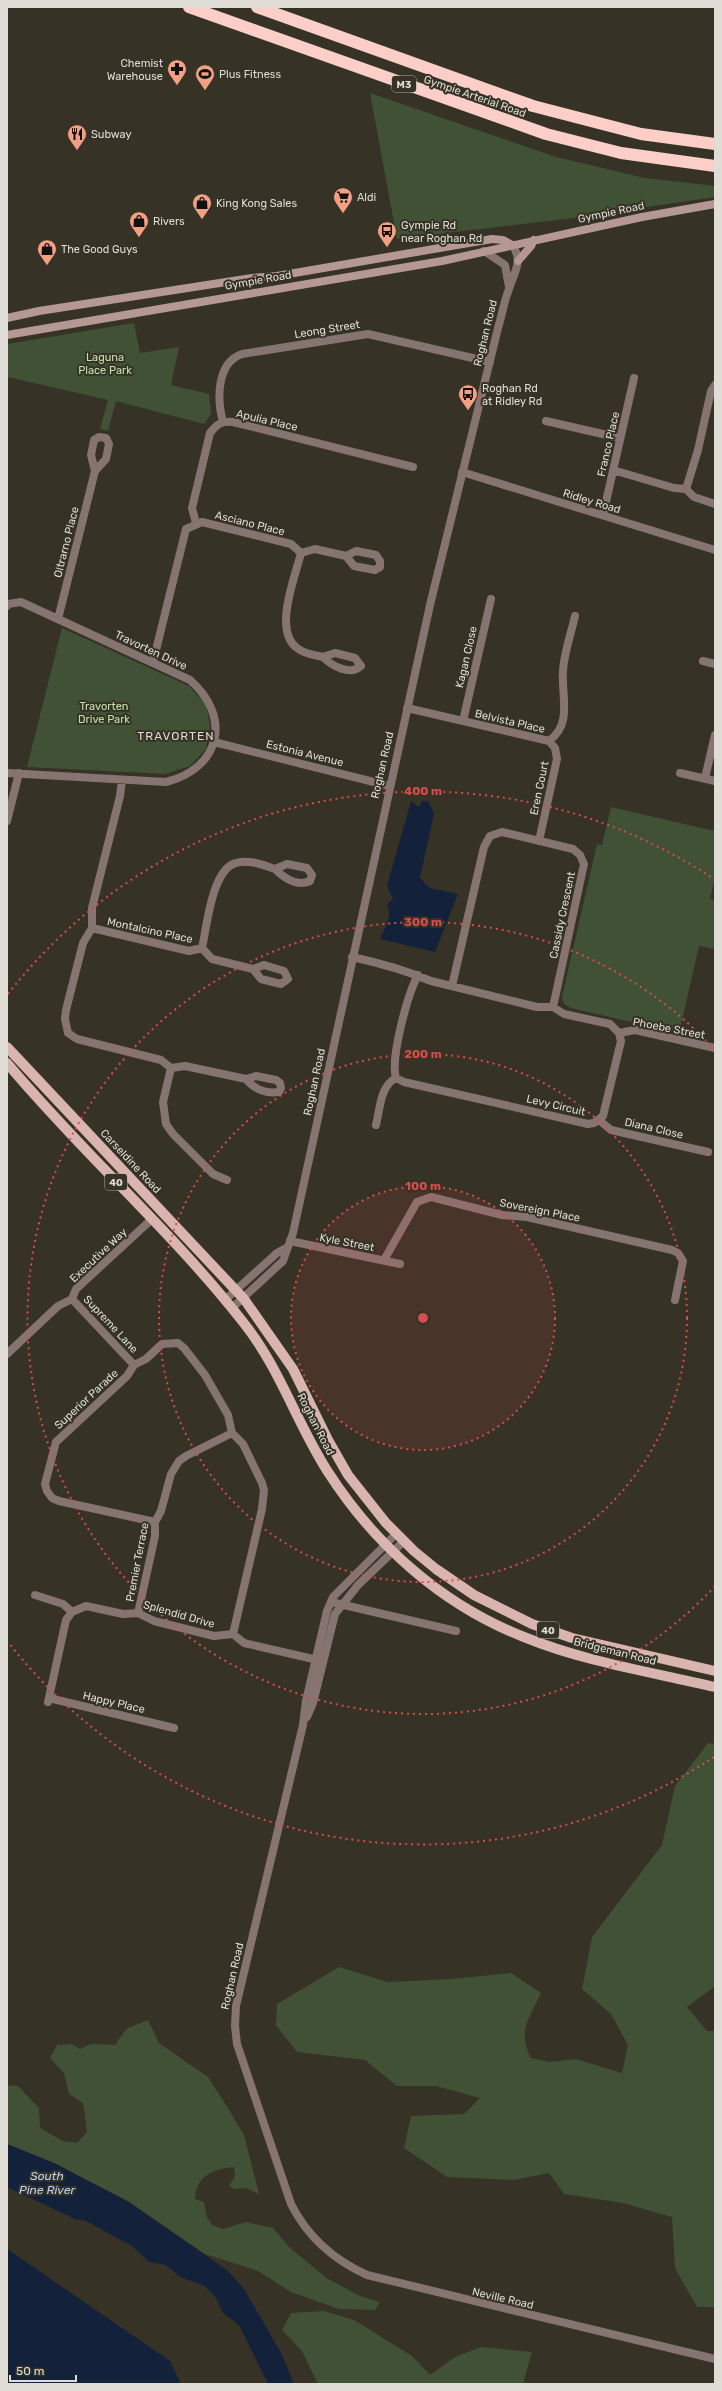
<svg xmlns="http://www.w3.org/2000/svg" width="722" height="2391" font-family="Rubik,sans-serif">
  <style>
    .green { fill: #415136 }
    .water { fill: #13213b }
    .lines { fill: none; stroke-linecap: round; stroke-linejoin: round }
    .minor { stroke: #867471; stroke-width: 8 }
    .tertiary { stroke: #867471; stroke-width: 8 }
    .secondary { stroke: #b59894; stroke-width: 8 }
    .primary { stroke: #dab4af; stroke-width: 10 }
    .motorway { stroke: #fbcec7; stroke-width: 12 }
    .ring { fill: none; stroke: #d84c4b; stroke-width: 2; stroke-dasharray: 2 4 }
    .labels { text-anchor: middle; stroke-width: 4; stroke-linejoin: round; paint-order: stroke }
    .shield { fill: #363226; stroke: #acaaa0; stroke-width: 1 }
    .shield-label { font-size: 10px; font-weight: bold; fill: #dfddd5 }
    .poi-label { font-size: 11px; fill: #dfddd5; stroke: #363226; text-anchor: start }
    .street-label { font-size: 11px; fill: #dfddd5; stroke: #363226 }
    .park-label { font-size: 11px; fill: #c0e1a9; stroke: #363226 }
    .neighbourhood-label { font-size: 12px; letter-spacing: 1px; fill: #dfddd5; stroke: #363226 }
    .water-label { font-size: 12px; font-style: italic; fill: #b9d2fd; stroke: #363226 }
    .centre { fill: #d84c4b; stroke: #363226; stroke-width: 2 }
    .ring-label { font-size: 12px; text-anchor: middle; font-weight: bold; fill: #d84c4b; stroke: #363226; stroke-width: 4; stroke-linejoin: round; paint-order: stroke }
  </style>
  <rect width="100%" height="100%" fill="#363226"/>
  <path class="green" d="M370,93L556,157L645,178L715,186V197L574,218L397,239Z
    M134,323L140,353L179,347L171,385L209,394L211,414L204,424L116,401L108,431L100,429L108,400L8,377L7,382V344Z
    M62,628L189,686L206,705L210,726L206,749L190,766L165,774L27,767Z
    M611,807L715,831V878L710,899L715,900V949L699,946L679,1033L571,1008L564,1004L562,997L597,844L602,845Z
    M708,1743L715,1744V1986L687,2007L707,2031H715V2307H697L675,2268L672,2217L623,2203L564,2194L549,2173L513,2180L447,2177L404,2148L411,2116L464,2114L480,2098L436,2086H397L365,2060L297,2052L276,2025L277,2004L339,1967L388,1982L452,1979L511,1973L541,1993C529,2019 517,2031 531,2058L550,2062L576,2059L622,2073L628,2045L611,2014L582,1989L592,1937L662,1845L675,1786Z
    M148,2020L159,2043L208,2077L226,2105L244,2135L259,2194L246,2188L234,2189L229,2186L235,2176L234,2167C213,2169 196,2176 195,2199L204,2202L207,2217L212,2225L223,2229L246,2222L273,2228L289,2247L328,2279L360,2296L380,2302L375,2310L339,2309L291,2292L258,2271L205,2254L129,2202L54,2163L7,2144V2085L18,2086L39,2108L40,2128L63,2141L77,2143L87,2132L83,2103L69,2094L64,2073L50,2058L57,2045L72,2044L80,2049L91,2044L115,2045L126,2029Z
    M324,2311L354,2320L412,2356L430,2375L455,2357L481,2347L532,2352L523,2384H318L302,2351L282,2330L291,2313Z"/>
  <path class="water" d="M411,801L419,807L422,801H428L434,813L420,878L430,888L458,894L435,952L380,939C385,928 393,917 387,904L393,899L387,886Z
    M7,2144L54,2163L129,2202L228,2271L244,2289L281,2353L294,2384H268L239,2325L223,2313L216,2298L205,2286L180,2277L166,2265L149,2262L132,2246L86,2221L75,2219L7,2187Z
    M7,2249L170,2361L181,2384H7Z"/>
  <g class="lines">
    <path class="minor" d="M546,421L620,438
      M223,422C217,400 216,363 242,354L368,334L490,362
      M613,470L674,488L686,489L698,450L711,391L715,385
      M462,472L715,550
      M686,489L694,497L715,504
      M603,515L634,378
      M196,523L192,508L210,433C217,424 221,421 233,422L413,467
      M356,551L376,555L380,561V567L375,570L354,566L346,556Z
      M301,553C295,577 273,631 297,648C304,654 314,655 323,657
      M7,606L8,604L21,602L190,680C232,717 221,768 166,782L7,773
      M58,619L95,471L106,459L109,444L106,438L99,437L94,440L91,455L95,471
      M335,653L355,658L361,666C350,676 332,666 323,657Z
      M703,661L715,664
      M153,662L186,529L202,522L291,544L301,553L315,549L346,556
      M407,708L549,741C573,723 561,697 563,671C564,653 571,634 575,616
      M463,721L491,599
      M214,742L390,786
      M680,773L715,781
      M705,778L715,735
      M122,780L120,796L92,908V928L189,951L202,948L212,959L253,969
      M7,821L19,773
      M539,841L557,759L555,748L549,741
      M287,864L307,868L312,875L310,881C297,887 284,878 275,869Z
      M92,928L83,943L66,1010L65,1019L68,1033L77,1039L161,1060L171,1068L185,1066L246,1079
      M202,948C207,926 212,869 236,863C249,859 263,865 275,869
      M352,957C380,963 405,970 431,981L537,1007H553L564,1014L610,1024L619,1033L621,1041L603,1116L594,1123L588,1124L404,1082L396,1078C390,1058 408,993 418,975
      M264,965L284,971L288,979L281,984L261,979L253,969Z
      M452,986L484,847L490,836L502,832L573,849L580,855L584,864L553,1007
      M619,1033L635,1030L715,1048
      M171,1068L163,1102L166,1124L173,1134L213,1174L227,1180
      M256,1076L276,1080L280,1083L281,1088L279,1092C266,1094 254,1089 246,1079Z
      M599,1120L611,1130L708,1152
      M376,1125C380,1109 380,1086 396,1078
      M290,1241L400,1264
      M384,1260L417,1202L431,1197L502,1215L527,1217L672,1250L678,1253L683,1261L675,1300
      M72,1299L134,1365
      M7,1354L58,1306L72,1299L76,1289L152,1219
      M155,1522L59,1501L52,1498L47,1491L45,1484L56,1442L127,1376L134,1365L146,1359L162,1344L178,1343L184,1348L205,1375L228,1415L232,1433L243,1444L262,1483L264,1490L262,1509L233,1634
      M35,1595L63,1604L72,1612
      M331,1602L456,1631
      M138,1613L155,1536V1522L161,1511L171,1474L179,1461L186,1456L232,1433
      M49,1698L174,1728
      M48,1702L66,1620L72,1612L86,1606L123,1614L138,1613L154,1621L214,1636L233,1634L244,1643L322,1661"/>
    <path class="tertiary" d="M484,251L505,265L509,287
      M225,1300L277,1253L286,1248
      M232,1308L283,1261L293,1233L430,605L498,328C502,315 504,301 509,289C514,273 524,260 512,245
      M396,1534L333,1597L327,1611L306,1701L303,1725L236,2006L235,2026L237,2044L291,2204C307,2236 334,2260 367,2275L715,2359
      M307,1717L313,1703L335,1614L358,1585L404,1541"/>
    <path class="secondary" d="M518,261L531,246L534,240
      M7,318L39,311L252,278L277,276L492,239L503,240L512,245
      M7,335L442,261L642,217L715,204"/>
    <path class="primary" d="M7,1047L244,1299L293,1369L328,1440L348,1475L386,1523L414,1551L436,1569L474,1595L532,1624L572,1638L715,1671
      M7,1063C82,1153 171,1230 243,1322C280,1368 296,1422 328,1472C375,1545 442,1605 524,1637C585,1662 652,1672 715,1687"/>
    <path class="motorway" d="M189,7L546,134L621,153L715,166
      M257,7L533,106L641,134L715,144"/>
  </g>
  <circle cx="423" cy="1318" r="132" fill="#d84c4b" fill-opacity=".12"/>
  <g class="ring">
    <circle cx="423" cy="1318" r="132"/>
    <circle cx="423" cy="1318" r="264"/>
    <path d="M715 1586A396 396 0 1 1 715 1050"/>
    <path d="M714 1757A527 527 0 0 1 8 1642M8 994A527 527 0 0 1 714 879"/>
  </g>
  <defs>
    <g id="pharmacy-pin" transform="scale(1)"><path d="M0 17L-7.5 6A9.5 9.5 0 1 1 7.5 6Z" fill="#f39f83" stroke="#363226"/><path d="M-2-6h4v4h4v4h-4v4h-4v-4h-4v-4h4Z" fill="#111"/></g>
    <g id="stadium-pin" transform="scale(1)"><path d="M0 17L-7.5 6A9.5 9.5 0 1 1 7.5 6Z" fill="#f39f83" stroke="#363226"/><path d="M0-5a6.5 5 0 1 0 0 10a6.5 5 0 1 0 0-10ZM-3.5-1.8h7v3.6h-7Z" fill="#111"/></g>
    <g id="restaurant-pin" transform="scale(1)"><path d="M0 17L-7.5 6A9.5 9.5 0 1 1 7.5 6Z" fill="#f39f83" stroke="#363226"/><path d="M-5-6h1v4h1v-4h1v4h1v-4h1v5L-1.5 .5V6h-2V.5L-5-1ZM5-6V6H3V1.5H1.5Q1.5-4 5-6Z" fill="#111"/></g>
    <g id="supermarket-pin" transform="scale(1)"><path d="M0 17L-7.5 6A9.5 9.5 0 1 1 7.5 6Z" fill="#f39f83" stroke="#363226"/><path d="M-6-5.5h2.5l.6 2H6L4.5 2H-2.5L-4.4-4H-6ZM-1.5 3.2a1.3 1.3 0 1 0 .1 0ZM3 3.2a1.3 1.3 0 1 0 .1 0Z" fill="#111"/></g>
    <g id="shop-pin" transform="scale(1)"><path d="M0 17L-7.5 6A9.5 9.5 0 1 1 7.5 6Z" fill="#f39f83" stroke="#363226"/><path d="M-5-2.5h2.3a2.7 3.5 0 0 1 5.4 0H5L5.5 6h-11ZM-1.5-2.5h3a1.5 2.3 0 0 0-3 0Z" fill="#111"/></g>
    <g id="bus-pin" transform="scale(1)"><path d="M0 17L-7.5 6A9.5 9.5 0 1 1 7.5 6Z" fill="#f39f83" stroke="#363226"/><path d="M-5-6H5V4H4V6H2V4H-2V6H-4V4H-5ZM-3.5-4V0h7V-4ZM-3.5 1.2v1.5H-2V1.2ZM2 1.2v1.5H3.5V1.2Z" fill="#111"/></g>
  </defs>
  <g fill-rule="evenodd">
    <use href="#pharmacy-pin" x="177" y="69"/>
    <use href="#stadium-pin" x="205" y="74"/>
    <use href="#restaurant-pin" x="77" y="134"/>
    <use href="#supermarket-pin" x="343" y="197"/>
    <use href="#shop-pin" x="202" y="203"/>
    <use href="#shop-pin" x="139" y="221"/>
    <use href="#bus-pin" x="387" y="231"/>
    <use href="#shop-pin" x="47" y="249"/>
    <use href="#bus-pin" x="468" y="394"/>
  </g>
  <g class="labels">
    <g class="shield">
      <rect x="392" y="76" width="24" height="16" rx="3"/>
      <rect x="105" y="1174" width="22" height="16" rx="3"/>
      <rect x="537" y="1622" width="22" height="16" rx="3"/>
    </g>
    <g class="shield-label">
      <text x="404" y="88">M3</text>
      <text x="116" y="1186">40</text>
      <text x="548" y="1634">40</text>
    </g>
    <g class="poi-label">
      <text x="163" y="67" text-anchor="end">Chemist<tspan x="163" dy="13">Warehouse</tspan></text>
      <text x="219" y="78">Plus Fitness</text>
      <text x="91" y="138">Subway</text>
      <text x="357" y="201">Aldi</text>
      <text x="216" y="207">King Kong Sales</text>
      <text x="153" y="225">Rivers</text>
      <text x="401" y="229">Gympie Rd<tspan x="401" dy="13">near Roghan Rd</tspan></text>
      <text x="61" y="253">The Good Guys</text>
      <text x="482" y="392">Roghan Rd<tspan x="482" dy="13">at Ridley Rd</tspan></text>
    </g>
    <g class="street-label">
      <text transform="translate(475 96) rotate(19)" y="4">Gympie Arterial Road</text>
      <text transform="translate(611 212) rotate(-12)" y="4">Gympie Road</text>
      <text transform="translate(258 280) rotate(-10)" y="4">Gympie Road</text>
      <text transform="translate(327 329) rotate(-9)" y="4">Leong Street</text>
      <text transform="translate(485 333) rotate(-76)" y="4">Roghan Road</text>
      <text transform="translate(267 420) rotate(13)" y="4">Apulia Place</text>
      <text transform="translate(608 444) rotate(-77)" y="4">Franco Place</text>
      <text transform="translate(592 501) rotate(17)" y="4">Ridley Road</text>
      <text transform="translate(250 523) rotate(14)" y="4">Asciano Place</text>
      <text transform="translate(66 542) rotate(-76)" y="4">Oltrarno Place</text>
      <text transform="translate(151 650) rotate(25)" y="4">Travorten Drive</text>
      <text transform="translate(466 657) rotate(-77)" y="4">Kagan Close</text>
      <text transform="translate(510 721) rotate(13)" y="4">Belvista Place</text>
      <text transform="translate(305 753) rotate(14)" y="4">Estonia Avenue</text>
      <text transform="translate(382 765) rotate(-77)" y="4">Roghan Road</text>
      <text transform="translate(539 788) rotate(-78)" y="4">Eren Court</text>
      <text transform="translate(562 915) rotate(-78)" y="4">Cassidy Crescent</text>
      <text transform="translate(150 930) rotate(12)" y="4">Montalcino Place</text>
      <text transform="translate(669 1028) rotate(11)" y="4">Phoebe Street</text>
      <text transform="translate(314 1082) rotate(-78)" y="4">Roghan Road</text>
      <text transform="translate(556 1105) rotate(13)" y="4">Levy Circuit</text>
      <text transform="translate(654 1128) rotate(13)" y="4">Diana Close</text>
      <text transform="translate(131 1161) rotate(47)" y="4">Carseldine Road</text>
      <text transform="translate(540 1210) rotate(11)" y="4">Sovereign Place</text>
      <text transform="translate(347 1242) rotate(11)" y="4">Kyle Street</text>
      <text transform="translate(98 1255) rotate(-43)" y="4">Executive Way</text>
      <text transform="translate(111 1324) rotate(47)" y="4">Supreme Lane</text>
      <text transform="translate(86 1399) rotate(-43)" y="4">Superior Parade</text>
      <text transform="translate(316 1424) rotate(63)" y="4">Roghan Road</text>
      <text transform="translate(137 1562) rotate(-79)" y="4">Premier Terrace</text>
      <text transform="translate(179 1614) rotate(16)" y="4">Splendid Drive</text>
      <text transform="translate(615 1651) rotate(14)" y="4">Bridgeman Road</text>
      <text transform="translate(114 1702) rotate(13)" y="4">Happy Place</text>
      <text transform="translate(232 1976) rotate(-77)" y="4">Roghan Road</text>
      <text transform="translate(503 2298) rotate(13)" y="4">Neville Road</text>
    </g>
    <g class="park-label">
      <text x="105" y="361">Laguna<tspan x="105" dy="13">Place Park</tspan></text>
      <text x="104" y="710">Travorten<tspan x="104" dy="13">Drive Park</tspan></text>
    </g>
    <g class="neighbourhood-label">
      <text x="176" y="740">TRAVORTEN</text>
    </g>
    <g class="water-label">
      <text x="47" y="2180">South<tspan x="47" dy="14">Pine River</tspan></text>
    </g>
  </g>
  <circle cx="423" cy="1318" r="6" class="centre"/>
  <g class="ring-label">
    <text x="423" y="795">400 m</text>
    <text x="423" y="926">300 m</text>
    <text x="423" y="1058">200 m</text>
    <text x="423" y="1190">100 m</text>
  </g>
  <rect width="722" height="2391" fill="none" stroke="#dfddd5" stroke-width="16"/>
  <path d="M10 2375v6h66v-6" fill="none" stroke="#dfddd5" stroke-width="2"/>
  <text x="16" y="2375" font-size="12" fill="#dfddd5" stroke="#363226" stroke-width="3" paint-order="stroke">50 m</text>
</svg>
